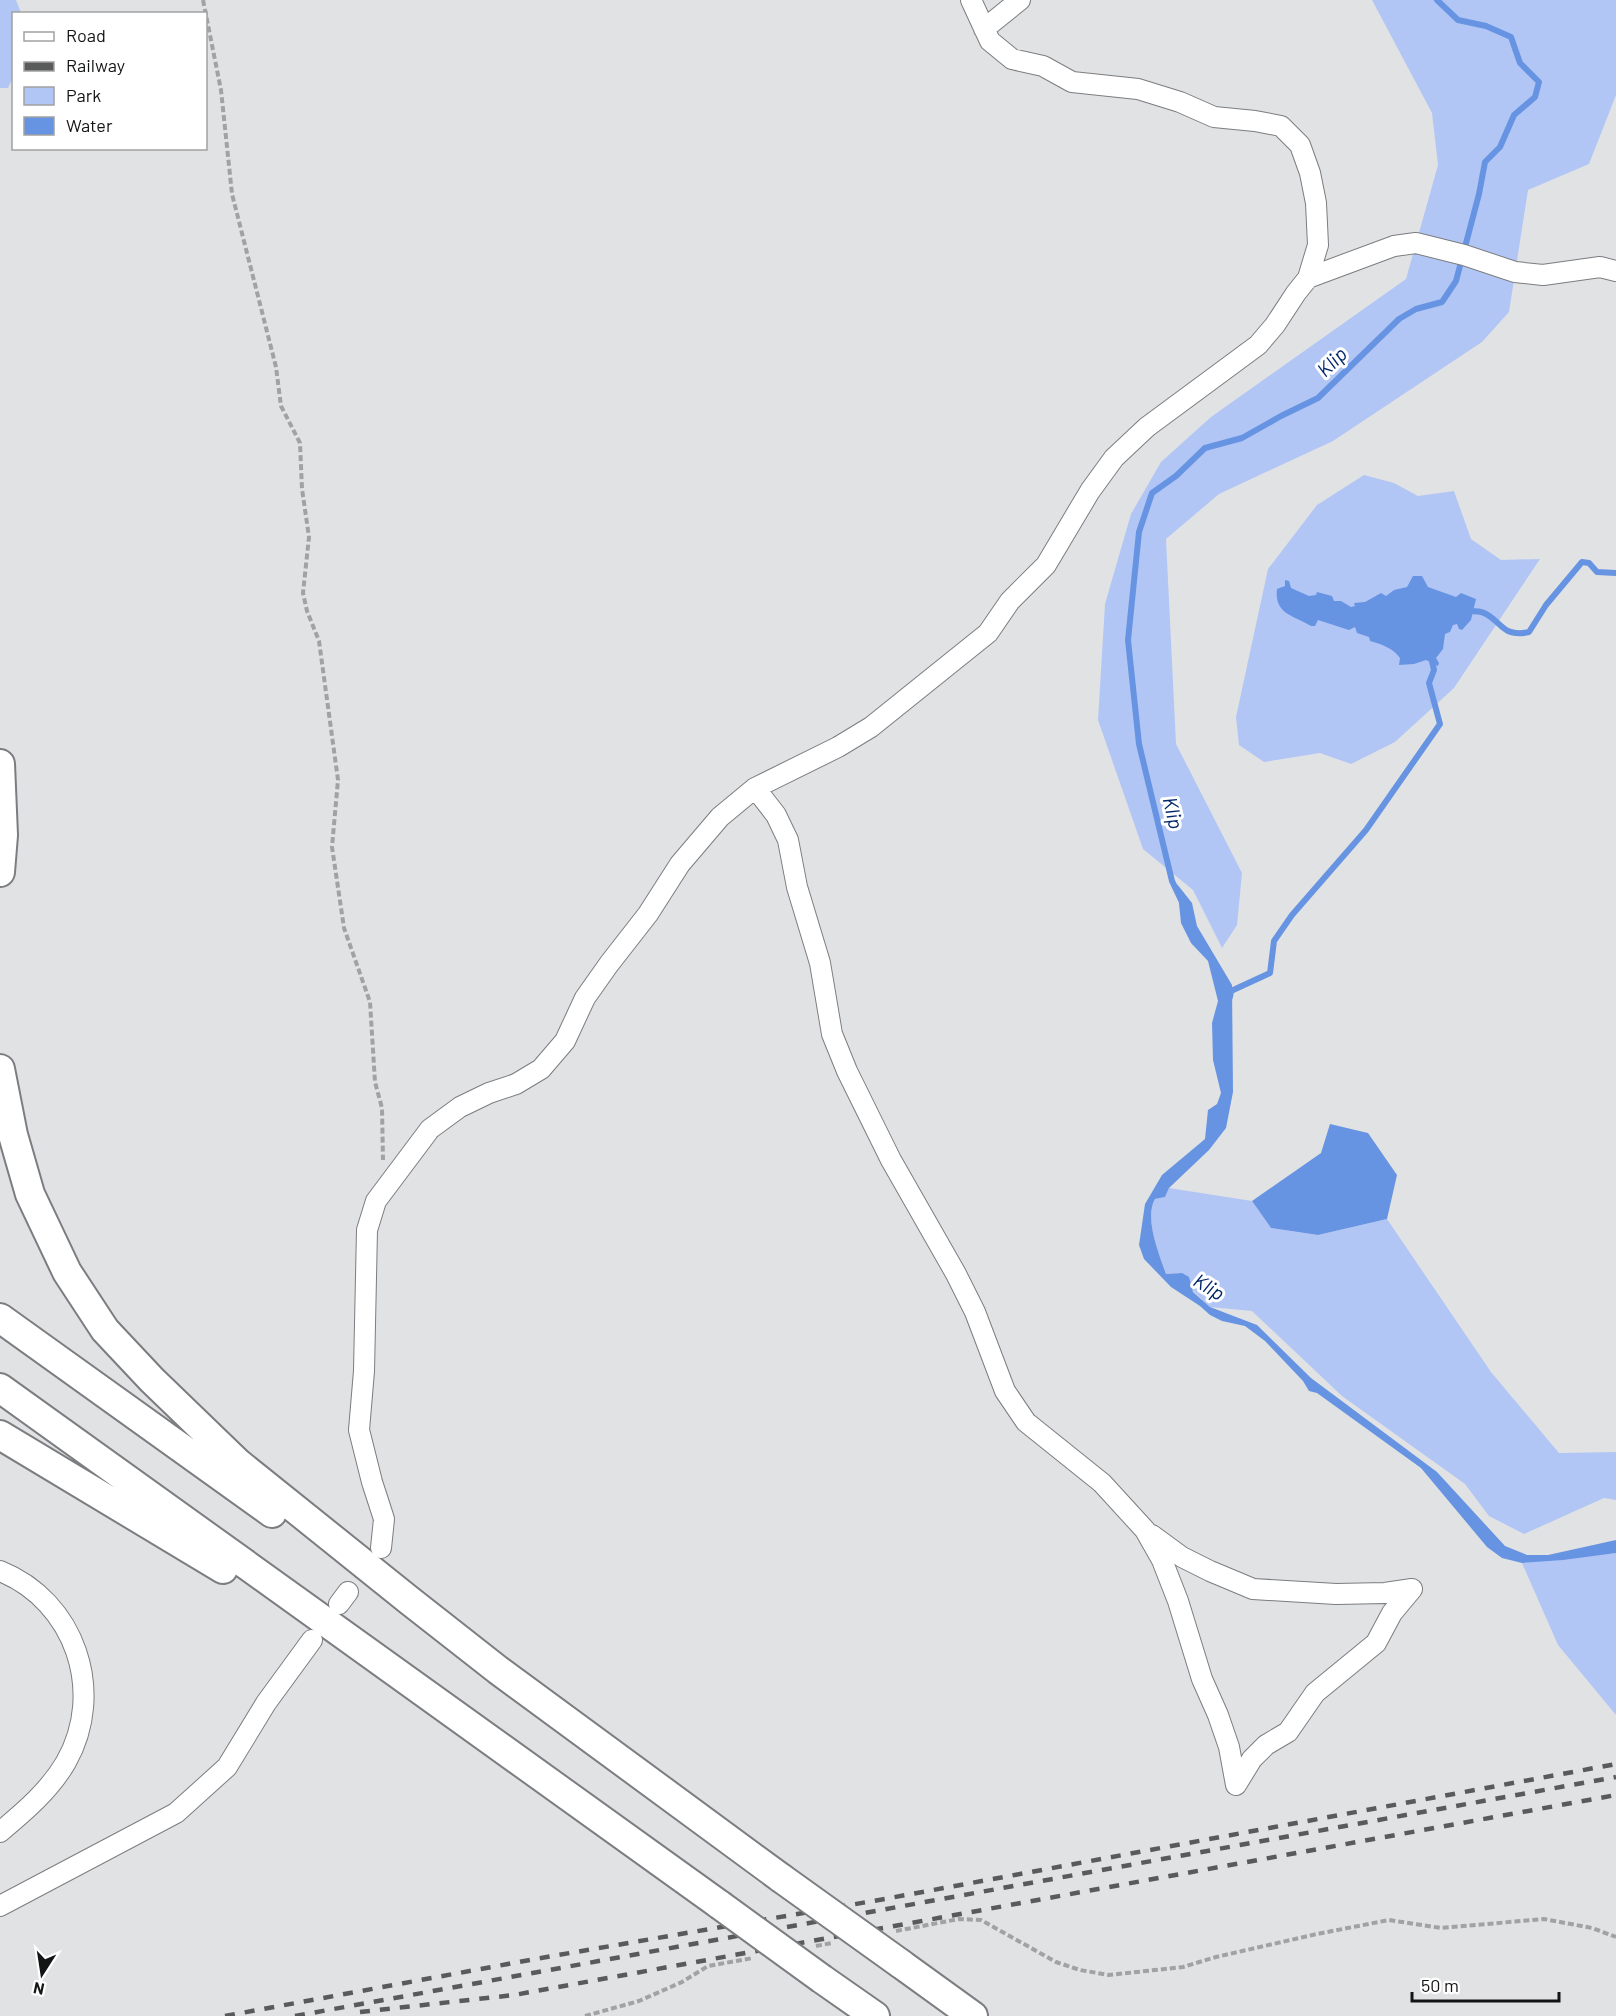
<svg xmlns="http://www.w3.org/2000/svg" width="1616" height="2016" font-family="Barlow,sans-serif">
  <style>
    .green { fill: #b2c6f5 }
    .water { fill: #6794e2 }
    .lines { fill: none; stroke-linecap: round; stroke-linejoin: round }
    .stream { stroke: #6794e2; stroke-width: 6 }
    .minor-casing { stroke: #7c7d80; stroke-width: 22 }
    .highway-casing { stroke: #7c7d80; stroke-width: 32 }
    .path { stroke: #a1a2a3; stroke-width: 4; stroke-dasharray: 6 3; stroke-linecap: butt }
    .minor { stroke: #fff; stroke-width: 20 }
    .highway { stroke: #fff; stroke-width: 28 }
    .rail { stroke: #595a5a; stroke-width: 4.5; stroke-dasharray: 10 10; stroke-linecap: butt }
    .highway-bridge-casing { stroke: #7c7d80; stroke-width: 32; stroke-linecap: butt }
    .highway-bridge { stroke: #fff; stroke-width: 28 }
    .labels { text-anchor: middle; stroke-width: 6; stroke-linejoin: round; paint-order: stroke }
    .water-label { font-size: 20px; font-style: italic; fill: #01266a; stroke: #fff }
  </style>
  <rect width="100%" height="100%" fill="#e1e2e4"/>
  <path class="green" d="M0,0H16L21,13L14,14L13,77L8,88H0Z
    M1372,0H1616V95L1589,164L1528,190L1509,312L1482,342L1333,441L1219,494L1166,539L1176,744L1242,873L1237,925L1222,948L1193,890L1143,849L1098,720L1105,604L1131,514L1161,462L1211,417L1406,279L1438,165L1432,113Z
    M1364,475L1394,483L1418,496L1454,491L1471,539L1501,560L1540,559L1454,688L1395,742L1351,764L1320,753L1264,762L1239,745L1236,717L1268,569L1317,505Z
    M1169,1188L1252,1201L1271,1228L1318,1235L1387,1219L1491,1372L1559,1453L1616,1452V1500L1604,1498L1524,1534L1489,1516L1465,1484L1342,1396L1252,1311L1210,1307L1193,1291L1182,1273L1166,1274C1159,1254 1144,1219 1155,1199L1165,1197Z
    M1616,1553V1715L1558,1645L1522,1563Z"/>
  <path class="water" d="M1413,576H1422L1428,587L1456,597L1461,593L1476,599L1471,620L1462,630L1459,629L1457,624L1453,625L1450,632L1445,634L1443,649L1436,658L1439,663L1438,666L1426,660L1414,664L1399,665L1400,658C1393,648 1381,644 1370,641L1369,637L1357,633L1355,627L1349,630L1318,620L1315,626H1311C1293,615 1274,614 1277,589L1285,586V580L1289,581L1291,588L1309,596L1316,595L1317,592L1332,596L1334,601H1341L1351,607L1355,606L1354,603L1365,602L1381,593L1386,596L1394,590L1407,587Z
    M1177,884L1192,903L1197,926L1232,985L1233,1092L1226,1128L1209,1150L1169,1188L1165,1197L1155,1199C1144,1218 1159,1254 1166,1274L1182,1273L1189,1277L1193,1292L1210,1307L1257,1325L1311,1378L1437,1472L1505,1546L1527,1555H1548L1616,1540V1553L1563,1560L1522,1563L1502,1558L1487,1547L1421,1468L1317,1393L1309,1391L1303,1381L1265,1341L1245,1326L1222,1321L1210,1315L1200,1306L1171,1287L1144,1259L1139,1245L1145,1204L1162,1175L1205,1139L1208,1110L1217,1104L1221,1093L1213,1060L1212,1023L1218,1001L1208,961L1191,943L1181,923Z
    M1330,1124L1368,1133L1397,1175L1387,1219L1318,1235L1271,1228L1252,1201L1321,1153Z"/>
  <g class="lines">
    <path class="stream" d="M1469,611C1473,611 1480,611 1484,613C1502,621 1502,638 1529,632L1546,605L1582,562L1589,563L1597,572L1616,573
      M1181,900L1172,881L1139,744L1128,640L1139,532L1152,493L1176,476L1205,448L1242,438L1281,416L1318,398L1399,319L1416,309L1442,302L1456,281L1479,194L1485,162L1500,147L1514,115L1535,97L1539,82L1520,63L1511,37L1486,26L1458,20L1437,0
      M1230,997L1231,991L1270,973L1274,941L1292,915L1366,830L1440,724L1429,683L1434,670L1431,657"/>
    <g class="minor-casing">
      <path id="minor" d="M984,29L1020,0
        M1308,278L1394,246L1416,243L1464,255L1515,272L1543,275L1600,267L1616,271
        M755,788L776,815L788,840L797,887L820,963L832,1034L847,1071L891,1160L956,1274L975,1312L1005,1391L1026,1422L1102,1483L1145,1530L1162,1560L1178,1601L1202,1679L1218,1715L1229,1747L1236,1785
        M1152,1535L1182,1557L1210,1571L1253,1589L1336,1594L1385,1593L1412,1589
        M381,1548L384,1519L372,1482L359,1430L364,1371L367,1230L376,1201L430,1129L460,1107L489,1093L516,1084L541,1069L565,1041L585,998L609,964L648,914L680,864L720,817L755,788L838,747L871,727L988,633L1010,601L1046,565L1090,491L1114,458L1147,427L1258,345L1275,325L1296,293L1308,278L1318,245L1316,203L1310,173L1300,145L1281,126L1255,121L1214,117L1180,102L1138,89L1072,82L1043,66L1012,59L990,41L971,0
        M0,1571C75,1601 106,1692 66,1762C50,1790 24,1812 0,1832
        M339,1604L348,1592
        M1236,1785L1252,1759L1266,1745L1288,1732L1315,1693L1376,1643L1392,1613L1412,1589
        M0,1906L176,1813L227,1767L266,1703L312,1640"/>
    </g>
    <g class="highway-casing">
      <path id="highway" d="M0,764L3,835L0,872
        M0,1069L13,1135L30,1194L67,1272L105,1330L152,1380L238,1463L410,1601L498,1670L781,1878
        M0,1318L272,1513
        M0,1388L720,1905
        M0,1435L223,1569
        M901,1964L973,2016
        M822,1979L875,2016"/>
    </g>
    <path class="path" d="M203,0L221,90L232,194L276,367L281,406L300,443L302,489L309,537L303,593L307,611L319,641L338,780L332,847L344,928L370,1002L375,1082L382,1108L383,1160
      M896,1931L959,1919L981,1920L1056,1962L1080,1970L1109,1975L1183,1967L1216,1957L1317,1934L1389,1920L1441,1928L1544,1919L1592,1928L1616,1937
      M816,1946L832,1943
      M585,2016L639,2001L682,1982L708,1966L753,1958"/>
    <use href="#minor" class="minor"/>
    <use href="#highway" class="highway"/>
    <path class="rail" d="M360,2012L514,1995L1616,1795
      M225,2016L535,1959L879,1900L1616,1764
      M295,2016L1616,1777"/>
    <g class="highway-bridge-casing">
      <path id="highway-bridge" d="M781,1878L901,1964
        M720,1905L822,1979"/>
    </g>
    <use href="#highway-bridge" class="highway-bridge"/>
  </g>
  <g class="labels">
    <g class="water-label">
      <text transform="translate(1332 362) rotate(-44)" y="7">Klip</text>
      <text transform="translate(1173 813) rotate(77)" y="7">Klip</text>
      <text transform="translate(1209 1287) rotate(32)" y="7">Klip</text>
    </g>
  </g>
  <rect x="12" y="12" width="195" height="138" fill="#ffffff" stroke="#a1a1a1" stroke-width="1.5"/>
  <rect x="24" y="32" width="30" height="9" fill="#ffffff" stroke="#a1a1a1" stroke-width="1.5"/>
  <text x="66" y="42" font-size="18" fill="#131414">Road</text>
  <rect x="24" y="62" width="30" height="9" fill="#595a5a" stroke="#a1a1a1" stroke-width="1.5"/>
  <text x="66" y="72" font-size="18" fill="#131414">Railway</text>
  <rect x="24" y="87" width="30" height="18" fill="#b2c6f5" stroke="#a1a1a1" stroke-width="1.5"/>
  <text x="66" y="102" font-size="18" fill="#131414">Park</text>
  <rect x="24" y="117" width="30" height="18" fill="#6794e2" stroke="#a1a1a1" stroke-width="1.5"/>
  <text x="66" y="132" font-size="18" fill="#131414">Water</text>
  <g transform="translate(42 1974) rotate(192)" stroke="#ffffff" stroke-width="4.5" paint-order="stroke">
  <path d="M0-4.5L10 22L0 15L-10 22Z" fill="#131414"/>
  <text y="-9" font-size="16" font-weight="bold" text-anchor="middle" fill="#131414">N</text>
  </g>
  <path d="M1412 1992v9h147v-9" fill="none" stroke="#131414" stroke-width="3"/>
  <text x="1421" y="1992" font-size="18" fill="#131414" stroke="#ffffff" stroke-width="4.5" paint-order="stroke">50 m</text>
</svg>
